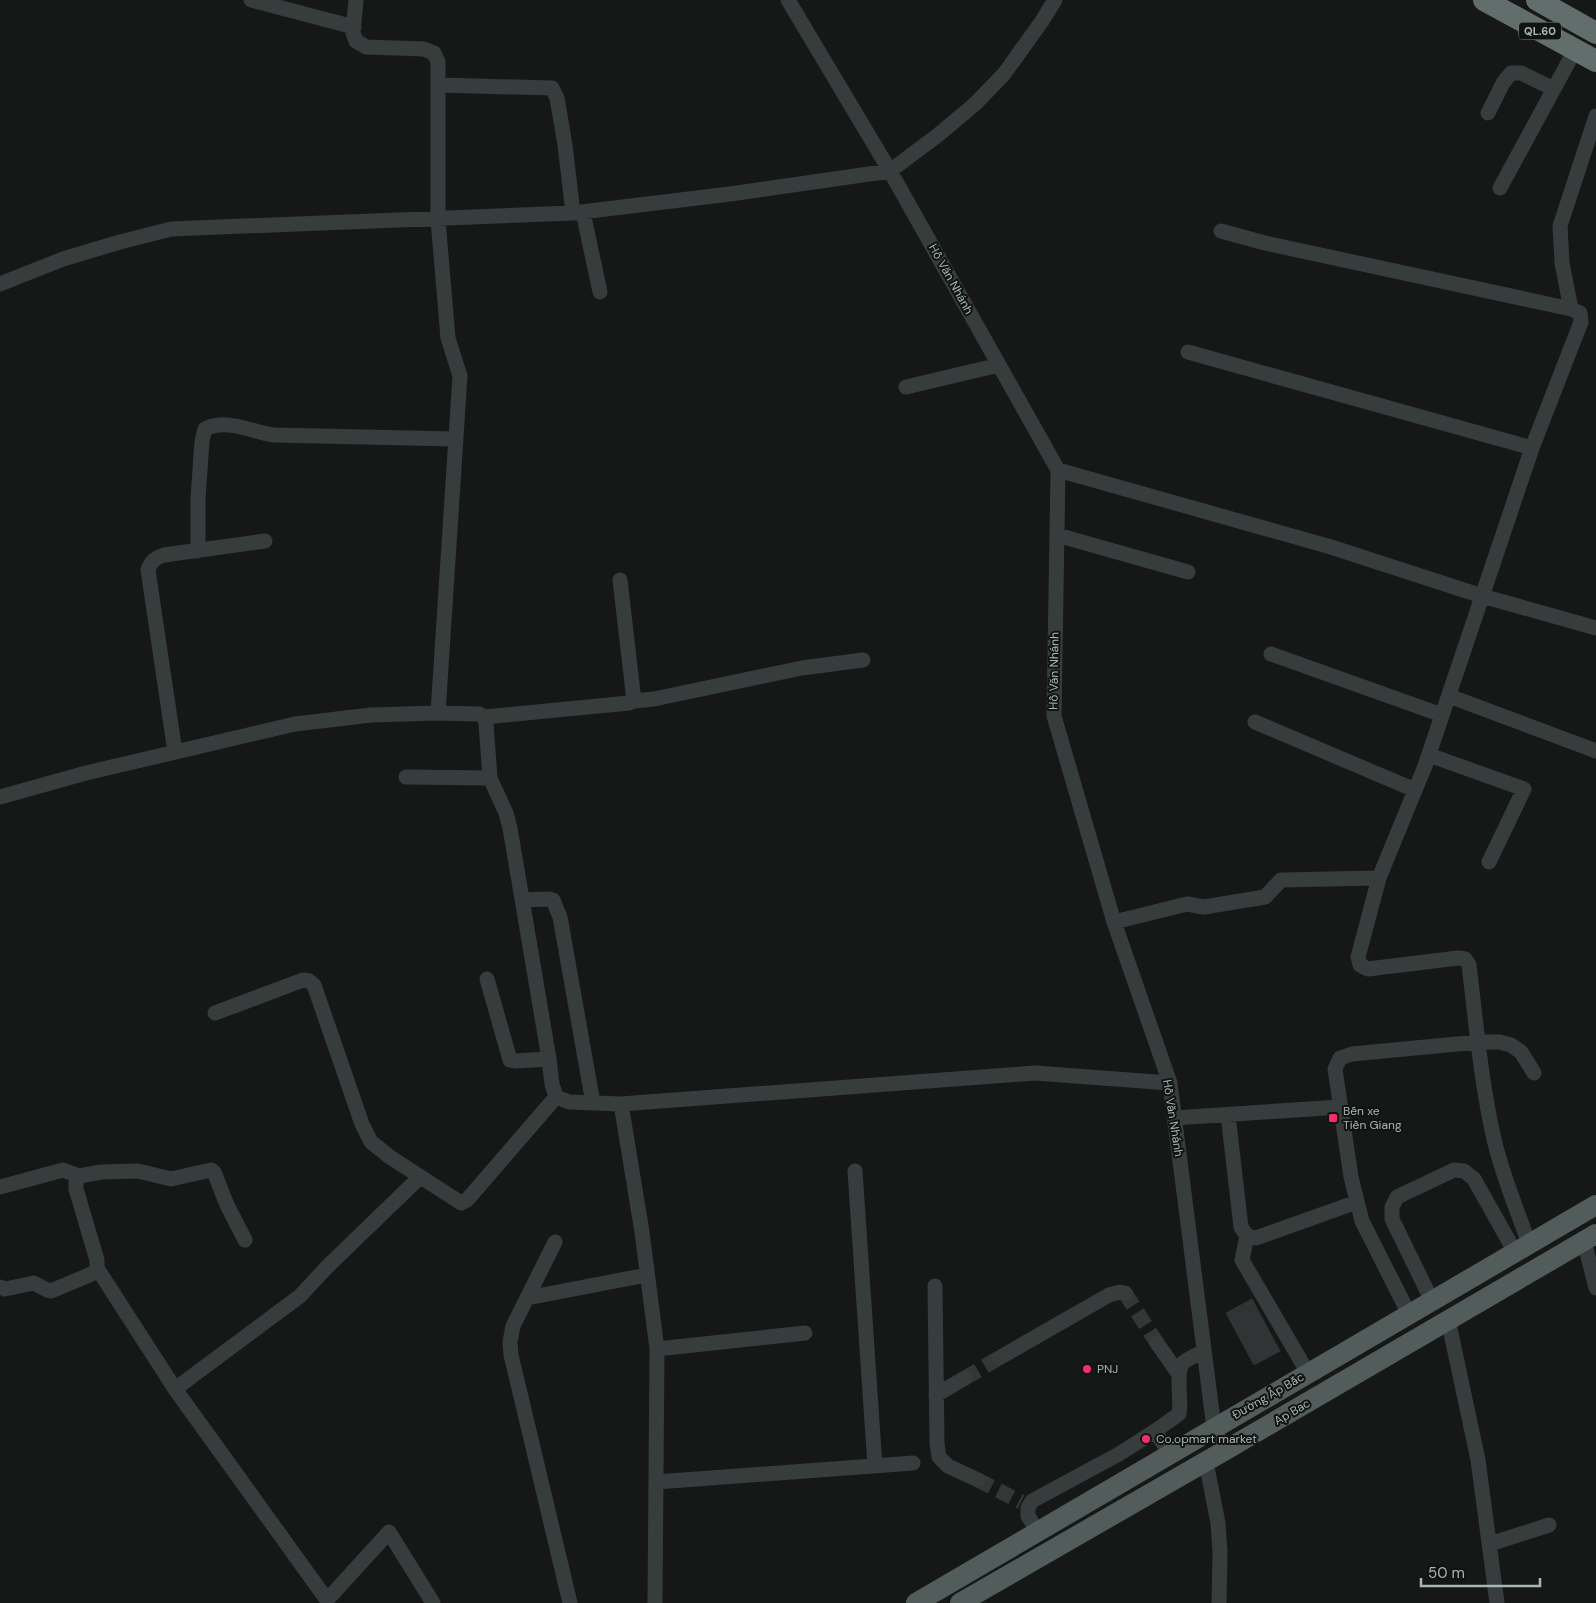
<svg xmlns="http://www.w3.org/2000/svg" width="1596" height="1603" font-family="'DM Sans',sans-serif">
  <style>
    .building { fill: #313334; stroke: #303334 }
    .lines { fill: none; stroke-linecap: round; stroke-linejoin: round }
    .minor-tunnel { stroke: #333837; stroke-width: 15; stroke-dasharray: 15 8; stroke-linecap: butt }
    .minor { stroke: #363d3c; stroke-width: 15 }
    .major { stroke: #525c5a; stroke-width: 20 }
    .highway { stroke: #626e6b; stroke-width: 22 }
    .poi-dot { fill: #f72e66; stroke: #111313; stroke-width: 2 }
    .labels { text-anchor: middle; stroke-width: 4; stroke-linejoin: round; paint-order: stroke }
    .shield { fill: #111313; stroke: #7a8684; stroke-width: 1 }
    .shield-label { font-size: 11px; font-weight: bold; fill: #a7b8b4 }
    .street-label { font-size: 12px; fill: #a7b8b4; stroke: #111313 }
    .poi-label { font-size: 12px; fill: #a7b8b4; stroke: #111313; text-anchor: start }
  </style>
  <rect width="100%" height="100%" fill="#161818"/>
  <path class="building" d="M1252,1299L1280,1351L1254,1365L1226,1313Z"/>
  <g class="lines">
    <path class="minor-tunnel" d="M1125,1293L1157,1343
      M965,1378L999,1358
      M978,1480L1021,1502"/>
    <path class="minor" d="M251,0L354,27
      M356,0L353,33L356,41L366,47L424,49L434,53L438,62V220L448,338L460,376L438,713
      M788,0L890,171L1058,470L1054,716L1114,922L1170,1083L1214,1428L1224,1451
      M438,85L552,88L557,98L565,145L573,213
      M1488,113L1503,83L1511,73H1521L1554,89
      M1500,188L1575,50
      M583,212L600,292
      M1221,231L1265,243L1571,309L1580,313L1581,322L1532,448L1425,766L1379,878L1358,957L1360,965L1368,969L1458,958L1465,959L1469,965C1476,1023 1481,1082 1494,1139C1502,1175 1517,1209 1529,1244
      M0,284L63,259L120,242L171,229L573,213L730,194L890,171L938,135L975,104L1004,74L1042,21L1055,0
      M1571,309L1562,263L1560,226L1596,116
      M1188,352L1532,448
      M906,387L999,365
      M1058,470L1331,547L1482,596L1596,628
      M1057,535L1188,572
      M198,551V498L202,441L205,429C227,418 252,432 274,435L455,439
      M1271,654L1442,715
      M1449,696L1596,751
      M634,701L654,699L802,668L863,660
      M484,717L629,703L634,701L620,580
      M1255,722L1415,790
      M175,752L148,570C151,561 155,558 164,555L265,541
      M1429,755L1524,789L1489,862
      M406,777L490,778
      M0,797L86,773L295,724L371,715L438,713L479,714L484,717L486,723L490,778L506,813L510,828L549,1059
      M522,900L549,899L553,900L560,917L593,1103
      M1114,922L1187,904L1204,907L1265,897L1281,880L1379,878
      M487,979L510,1060L515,1061L549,1059L552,1084L556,1097L569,1102L621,1104L642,1232L657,1349L655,1603
      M215,1013L303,980L309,981L314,985L362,1124L371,1142L390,1157L461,1203L467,1200L556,1097
      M621,1104L1035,1073L1170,1083
      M1228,1115L1241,1227L1247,1236L1256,1238L1357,1202
      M1174,1118L1340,1107
      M855,1171L875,1466
      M0,1187L63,1170L79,1176
      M1247,1236L1242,1260L1308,1373
      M1584,1241L1596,1288
      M555,1242L513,1326L510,1342L511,1355L570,1603
      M97,1268L175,1389L327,1600L389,1532L433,1603
      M935,1286L937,1443L939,1457L948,1466L978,1480
      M0,1287L5,1289L34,1283L47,1290L51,1291L94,1273L97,1268V1260L76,1189V1182L79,1176L101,1172L138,1171L171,1179L211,1170L214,1172L227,1205L245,1240
      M527,1298L647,1275
      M1432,1301L1392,1219V1207L1397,1197L1454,1170L1464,1171L1474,1179L1515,1252
      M1409,1314L1362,1221L1351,1177L1335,1069L1340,1058L1352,1054L1478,1042H1500L1511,1045L1521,1052L1534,1073
      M1448,1319L1478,1460L1497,1603
      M1157,1343L1178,1373
      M657,1349L805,1333
      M999,1358L1109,1295L1120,1292L1125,1293
      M175,1389L300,1296L327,1267L420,1177
      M936,1395L965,1378
      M1155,1431L1179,1414C1182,1400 1175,1371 1183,1363C1188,1358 1198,1355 1204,1351
      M1206,1462L1218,1523L1220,1552L1219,1603
      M656,1482L913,1463
      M1038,1532L1028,1516V1508L1032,1501L1119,1454L1155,1431L1170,1454
      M1490,1544L1549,1525"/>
    <path class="major" d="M916,1603L1596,1205
      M960,1603L1224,1451L1596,1234"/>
    <path class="highway" d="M1484,0L1596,61
      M1537,0L1596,33"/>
  </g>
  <g class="poi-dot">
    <rect x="1328" y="1113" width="10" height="10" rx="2.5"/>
    <circle cx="1087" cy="1369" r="5"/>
    <circle cx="1146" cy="1439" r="5"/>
  </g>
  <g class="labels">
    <rect class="shield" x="1519" y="22.5" width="42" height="17" rx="4"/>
    <g class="shield-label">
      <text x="1540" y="35">QL.60</text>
    </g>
    <g class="street-label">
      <text transform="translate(951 279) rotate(61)" y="4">Hồ Văn Nhánh</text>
      <text transform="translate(1054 671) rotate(-89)" y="4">Hồ Văn Nhánh</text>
      <text transform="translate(1173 1118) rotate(81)" y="4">Hồ Văn Nhánh</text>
      <text transform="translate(1268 1396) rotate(-30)" y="4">Đường Ấp Bắc</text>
      <text transform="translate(1292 1412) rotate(-30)" y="4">Ap Bac</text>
    </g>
    <g class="poi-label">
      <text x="1343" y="1115">Bến xe<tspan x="1343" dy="14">Tiền Giang</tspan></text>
      <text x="1097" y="1373">PNJ</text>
      <text x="1156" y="1443">Co.opmart market</text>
    </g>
  </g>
  <path d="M1421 1578v8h119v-8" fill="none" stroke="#a7b8b4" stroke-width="2.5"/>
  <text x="1428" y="1578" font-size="15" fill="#a7b8b4" stroke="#111313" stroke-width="4" paint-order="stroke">50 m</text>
</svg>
